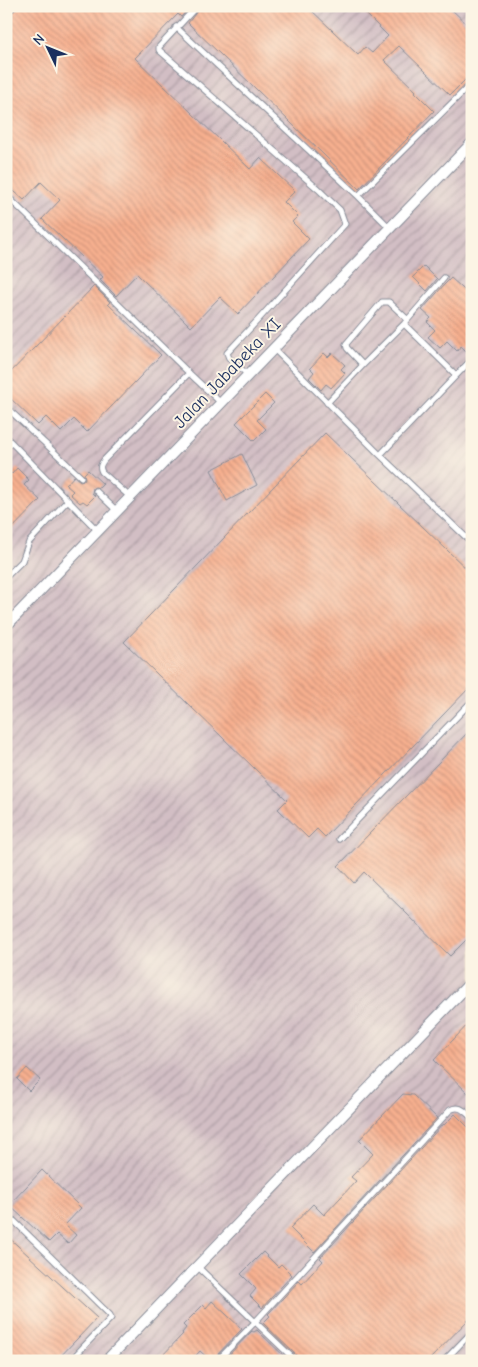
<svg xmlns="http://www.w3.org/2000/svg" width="478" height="1367" font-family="'Comic Neue',sans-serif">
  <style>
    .industrial { fill: url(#industrial-furrows) }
    .building { fill: url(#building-back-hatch) }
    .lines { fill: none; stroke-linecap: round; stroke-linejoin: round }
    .lane-casing { stroke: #888c97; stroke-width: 7 }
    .street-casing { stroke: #888c97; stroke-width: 12 }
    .lane { stroke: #fff; stroke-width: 5 }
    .street { stroke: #fff; stroke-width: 10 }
    .labels { text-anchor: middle; stroke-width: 4; stroke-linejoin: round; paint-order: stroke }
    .street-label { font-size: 18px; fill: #1b2f5e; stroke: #fcf5e5 }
  </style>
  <defs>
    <pattern id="industrial-furrows" width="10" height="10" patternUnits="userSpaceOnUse" patternTransform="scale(1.25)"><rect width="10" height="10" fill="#d2bec4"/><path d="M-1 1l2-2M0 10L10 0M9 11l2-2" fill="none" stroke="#aa9ba2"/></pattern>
    <pattern id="building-back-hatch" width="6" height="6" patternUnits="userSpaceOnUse" patternTransform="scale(1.25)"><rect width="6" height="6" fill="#f8b08f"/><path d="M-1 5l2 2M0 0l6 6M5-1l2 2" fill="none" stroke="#c89078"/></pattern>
  </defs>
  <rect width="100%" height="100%" fill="#fcf5e5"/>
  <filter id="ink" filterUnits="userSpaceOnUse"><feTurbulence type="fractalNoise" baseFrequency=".02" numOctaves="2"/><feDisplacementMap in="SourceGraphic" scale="10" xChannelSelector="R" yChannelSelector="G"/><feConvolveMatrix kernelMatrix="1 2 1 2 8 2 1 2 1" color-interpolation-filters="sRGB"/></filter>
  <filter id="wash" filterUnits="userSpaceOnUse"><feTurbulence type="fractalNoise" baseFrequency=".0096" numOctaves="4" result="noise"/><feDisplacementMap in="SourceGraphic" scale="20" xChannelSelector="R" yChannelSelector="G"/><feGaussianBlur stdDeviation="1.12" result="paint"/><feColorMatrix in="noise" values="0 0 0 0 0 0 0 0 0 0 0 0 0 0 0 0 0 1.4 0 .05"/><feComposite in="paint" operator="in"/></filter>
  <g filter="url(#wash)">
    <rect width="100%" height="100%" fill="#f5e9d0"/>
    <path class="industrial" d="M6,6H472V1361H6Z"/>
    <g id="blocks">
      <path class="building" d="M17,6H191L181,17L178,14L135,58L250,169L260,158L295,191L284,202L298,216L292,222L309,239L238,314L220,297L191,327L137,274L116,296L100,280L103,277L42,219L60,200L41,182L24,200L6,184V18L16,9Z
        M201,6H307L358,55L365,47L372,53L388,36L358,6H448L472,29V73L450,95L399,46L384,60L416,91L415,92L434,111L359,189L188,23Z
        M424,266L437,279L427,291L413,277Z
        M451,278L472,297V355H470L461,346L457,351L447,341L440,348L428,337L435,330L427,322L431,318L422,310L444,285Z
        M94,286L110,302L108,304L161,355L87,432L74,419L61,432L46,417L38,425L6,394V377Z
        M324,353L328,357L332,353L345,365L341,369L345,373L331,388L326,384L321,390L309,378L314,372L310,368Z
        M265,394L274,403L257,420L266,429L254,441L236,423Z
        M325,433L472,574V685L325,837L317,829L308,838L278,809L287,800L124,642Z
        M242,454L257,485L227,501L211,470Z
        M6,468L12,474L17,468L29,480L24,485L40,500L6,535Z
        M88,470L103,484L99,488L95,487L93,488L92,493L95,496L87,504L83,501L80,503L70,494L73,491L66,485L74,476L80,481L84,480L85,478L84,474Z
        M472,728V934L450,956L364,872L354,883L338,866Z
        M472,1020V1097L434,1060Z
        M27,1068L40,1080L29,1091L17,1079Z
        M403,1094L413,1095L437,1118L314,1252L290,1228L313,1204L324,1215L356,1181L351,1177L373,1154L359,1140Z
        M455,1114L472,1131V1316L428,1361H300L299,1358L263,1323L270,1316L268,1314L299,1281L302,1284L323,1261L320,1258L443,1124L444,1125Z
        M42,1170L81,1208L65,1225L76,1235L68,1244L57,1234L49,1242L9,1205Z
        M6,1235L97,1318L56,1361H6Z
        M263,1252L278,1267L281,1264L292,1275L262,1308L250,1296L256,1289L241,1274Z
        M212,1301L242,1329L214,1358L213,1361H211L200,1351L191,1361H157L183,1334L182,1333L186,1328L183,1325L203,1305L206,1308Z
        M257,1330L289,1361H223L252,1331L254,1332Z"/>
    </g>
  </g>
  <g filter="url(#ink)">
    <use href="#blocks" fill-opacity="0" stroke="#888c97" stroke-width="1"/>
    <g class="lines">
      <g class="lane-casing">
        <path id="lane" d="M197,6L159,47V50L318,189L340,210L345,224L258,320L227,353L229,358L248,375
          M469,6L472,9
          M6,13L13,6
          M176,27L358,196L390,228
          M6,195L189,373L221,403
          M358,196L472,83
          M404,324L456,375
          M274,349L380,455L472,543
          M363,365L347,348L346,344L382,302H389L407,319
          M327,403L363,365L404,324L444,278
          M6,407L81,477
          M6,437L98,531
          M380,455L472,359
          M96,491L117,511
          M130,497L102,472C99,467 101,464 104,460L189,373
          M6,577L22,561L29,542L68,500
          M339,839L472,701
          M6,1213L110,1315L111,1318L70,1361
          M197,1266L296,1361
          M217,1361L256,1321L450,1110C460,1104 465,1112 472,1118
          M444,1361L472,1332"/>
      </g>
      <g class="street-casing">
        <path id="street" d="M6,626L472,143
          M106,1361L472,981"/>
      </g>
      <use href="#lane" class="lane"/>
      <use href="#street" class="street"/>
    </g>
  </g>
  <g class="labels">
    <g class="street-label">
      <text transform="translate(227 373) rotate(-46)" y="6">Jalan Jababeka XI</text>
    </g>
  </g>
  <rect width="478" height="1367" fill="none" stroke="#fcf5e5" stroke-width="25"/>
  <g transform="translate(48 48) rotate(313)" stroke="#fcf5e5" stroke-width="4" paint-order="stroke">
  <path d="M0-4L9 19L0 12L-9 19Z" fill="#1b2f5e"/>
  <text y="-8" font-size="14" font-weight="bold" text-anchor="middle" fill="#1b2f5e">N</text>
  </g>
</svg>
